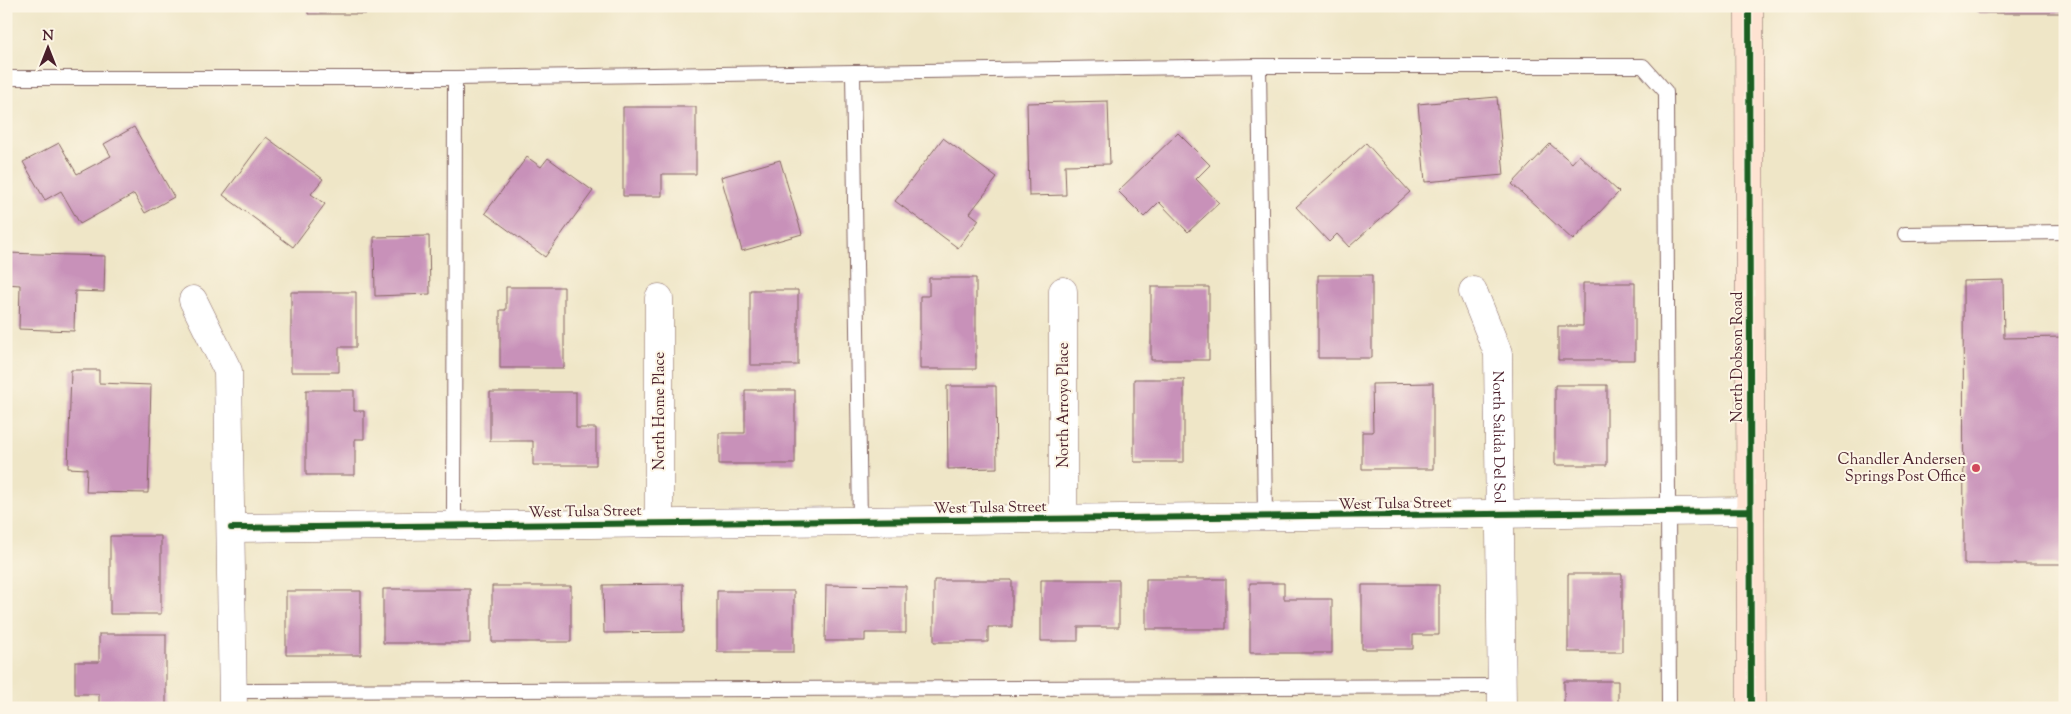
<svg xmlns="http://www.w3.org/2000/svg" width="2071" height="714" font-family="'Sorts Mill Goudy',serif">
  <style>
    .building { fill: #c891b9 }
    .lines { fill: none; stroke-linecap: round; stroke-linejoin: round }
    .lane-casing { stroke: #846562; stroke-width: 16 }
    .street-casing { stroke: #846562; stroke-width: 29 }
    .secondary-casing { stroke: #846562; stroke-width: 29 }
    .lane { stroke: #fff; stroke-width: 14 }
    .street { stroke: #fff; stroke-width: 28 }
    .secondary { stroke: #fee3d2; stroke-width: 28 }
    .cycleway-casing { stroke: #fcf5e5; stroke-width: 9 }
    .cycleway { stroke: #1b5e20; stroke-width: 6 }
    .poi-dot { fill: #d1495b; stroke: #fcf5e5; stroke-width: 2 }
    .labels { text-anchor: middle; stroke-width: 4; stroke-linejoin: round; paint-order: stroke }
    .street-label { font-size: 15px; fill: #4a1f2b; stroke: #fcf5e5 }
    .poi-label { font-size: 15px; fill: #4a1f2b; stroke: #fcf5e5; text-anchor: end }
  </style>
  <rect width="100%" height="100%" fill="#fcf5e5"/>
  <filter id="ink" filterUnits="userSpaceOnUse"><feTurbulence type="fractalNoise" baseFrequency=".02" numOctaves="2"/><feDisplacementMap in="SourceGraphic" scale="10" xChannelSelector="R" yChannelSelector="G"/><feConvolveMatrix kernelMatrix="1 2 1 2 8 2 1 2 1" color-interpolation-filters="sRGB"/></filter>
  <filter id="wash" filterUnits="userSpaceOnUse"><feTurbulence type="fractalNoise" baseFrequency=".0096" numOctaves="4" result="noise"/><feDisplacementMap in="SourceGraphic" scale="20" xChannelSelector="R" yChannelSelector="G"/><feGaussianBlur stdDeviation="1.12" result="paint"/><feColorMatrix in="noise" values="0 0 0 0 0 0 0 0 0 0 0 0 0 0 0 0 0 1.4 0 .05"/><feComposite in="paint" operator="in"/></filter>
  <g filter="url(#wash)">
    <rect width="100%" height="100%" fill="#efe6c7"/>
    <g id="blocks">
      <path class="building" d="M308,6H366V14H308Z
        M1977,6H2065V13H1977Z
        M1497,97L1504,175L1425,182L1418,104Z
        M1108,101L1110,164L1065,165L1066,195L1029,196L1027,103Z
        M623,107H696V174H662V196H623Z
        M134,127L174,197L145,213L134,194L80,224L61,191L45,200L23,162L59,143L77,174L111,156L104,144Z
        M1178,133L1210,165L1196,179L1219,203L1188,232L1159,202L1144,217L1118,191Z
        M266,137L323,179L311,194L325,204L293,247L223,195Z
        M943,138L997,178L970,213L979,220L958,248L895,201Z
        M1366,143L1410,192L1349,247L1337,234L1329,242L1296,207Z
        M1550,144L1572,163L1579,155L1619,192L1573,240L1512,184Z
        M527,157L541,167L548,158L593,191L545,257L485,213Z
        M780,160L802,234L742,251L721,177Z
        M429,236L430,294L375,296L374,237Z
        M6,253L105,256L104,292L75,291L74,331L19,329L20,285L6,284Z
        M1318,275H1372V358H1318Z
        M929,278H976V369H920V296H929Z
        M2003,280L2004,338L2065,337V564H1964L1963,281Z
        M1583,283H1635V360H1558V326H1583Z
        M506,287H564V368H500V310H506Z
        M1151,287H1209V360H1151Z
        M750,290H798V365H750Z
        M291,292H356V347H339V372H291Z
        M71,370H99V383L151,385L148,493L86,492L87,469L68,468Z
        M1134,379H1184V462H1134Z
        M1433,383V469H1362V432H1373L1372,384Z
        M1555,385H1607V465H1555Z
        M947,386H996L997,468L948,469Z
        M306,390H354V411H364V439H355V475H306Z
        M745,390H795V464H719V433H745Z
        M490,392H576V428H596V465H533V441H490Z
        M110,536H161V614H110Z
        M1568,574H1622V652H1568Z
        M1146,579H1226V629H1146Z
        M934,580H1012V627H988V642H934Z
        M1041,580H1119V627H1078V641H1041Z
        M1250,583H1284V599H1332V653H1250Z
        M683,584L684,632L604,633L603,585Z
        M826,585L906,586V633H865V641H825Z
        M1362,585H1439V635H1413V649H1362Z
        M492,586H571V642H492Z
        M383,589H470V643H383Z
        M286,591H361V655H286Z
        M717,591H794V652H717Z
        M99,634H166V708H99V694H75V662H99Z
        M1564,681H1618V708H1564Z"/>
    </g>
  </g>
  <g filter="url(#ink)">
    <use href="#blocks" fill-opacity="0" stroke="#846562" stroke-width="1"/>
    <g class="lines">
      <g class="lane-casing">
        <path id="lane" d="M1259,66L1265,517
          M853,72L860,521
          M6,78H455L1259,66H1643L1666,92L1669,708
          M1905,234L2065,232
          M454,525L455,78
          M233,691L1502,686"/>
      </g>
      <g class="street-casing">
        <g id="street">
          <path d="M1063,291V519"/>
          <path id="s1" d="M1473,291L1498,353L1502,708"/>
          <path d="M659,298V523"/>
          <path d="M193,300L228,371L233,708"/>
          <path d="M231,528L1750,511"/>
        </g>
      </g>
      <g class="secondary-casing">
        <path id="secondary" d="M1749,6L1751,708"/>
      </g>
      <use href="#lane" class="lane"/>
      <use href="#street" class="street"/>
      <use href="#secondary" class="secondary"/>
      <g class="cycleway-casing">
        <path id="cycleway" d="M1749,6L1751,708
          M231,528L1750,511"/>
      </g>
      <use href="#cycleway" class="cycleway"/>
    </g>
  </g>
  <circle class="poi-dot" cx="1976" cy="468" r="5"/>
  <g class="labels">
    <g class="street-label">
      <text transform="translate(1737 357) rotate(-90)" y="5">North Dobson Road</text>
      <text transform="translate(1063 405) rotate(-90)" y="5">North Arroyo Place</text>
      <text transform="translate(659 411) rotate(-90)" y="5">North Home Place</text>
      <text dy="5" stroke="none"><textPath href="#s1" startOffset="151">North Salida Del Sol</textPath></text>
      <text transform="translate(1395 503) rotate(-1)" y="5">West Tulsa Street</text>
      <text transform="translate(990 507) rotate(-1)" y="5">West Tulsa Street</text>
      <text transform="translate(585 511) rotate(-1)" y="5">West Tulsa Street</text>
    </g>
    <g class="poi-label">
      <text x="1966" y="464">Chandler Andersen<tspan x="1966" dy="17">Springs Post Office</tspan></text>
    </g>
  </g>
  <rect width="2071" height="714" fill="none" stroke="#fcf5e5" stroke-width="25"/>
  <g transform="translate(48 48)" stroke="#fcf5e5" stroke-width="4" paint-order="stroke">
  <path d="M0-4L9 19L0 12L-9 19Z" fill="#4a1f2b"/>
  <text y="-8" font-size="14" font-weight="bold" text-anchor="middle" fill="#4a1f2b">N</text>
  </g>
</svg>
